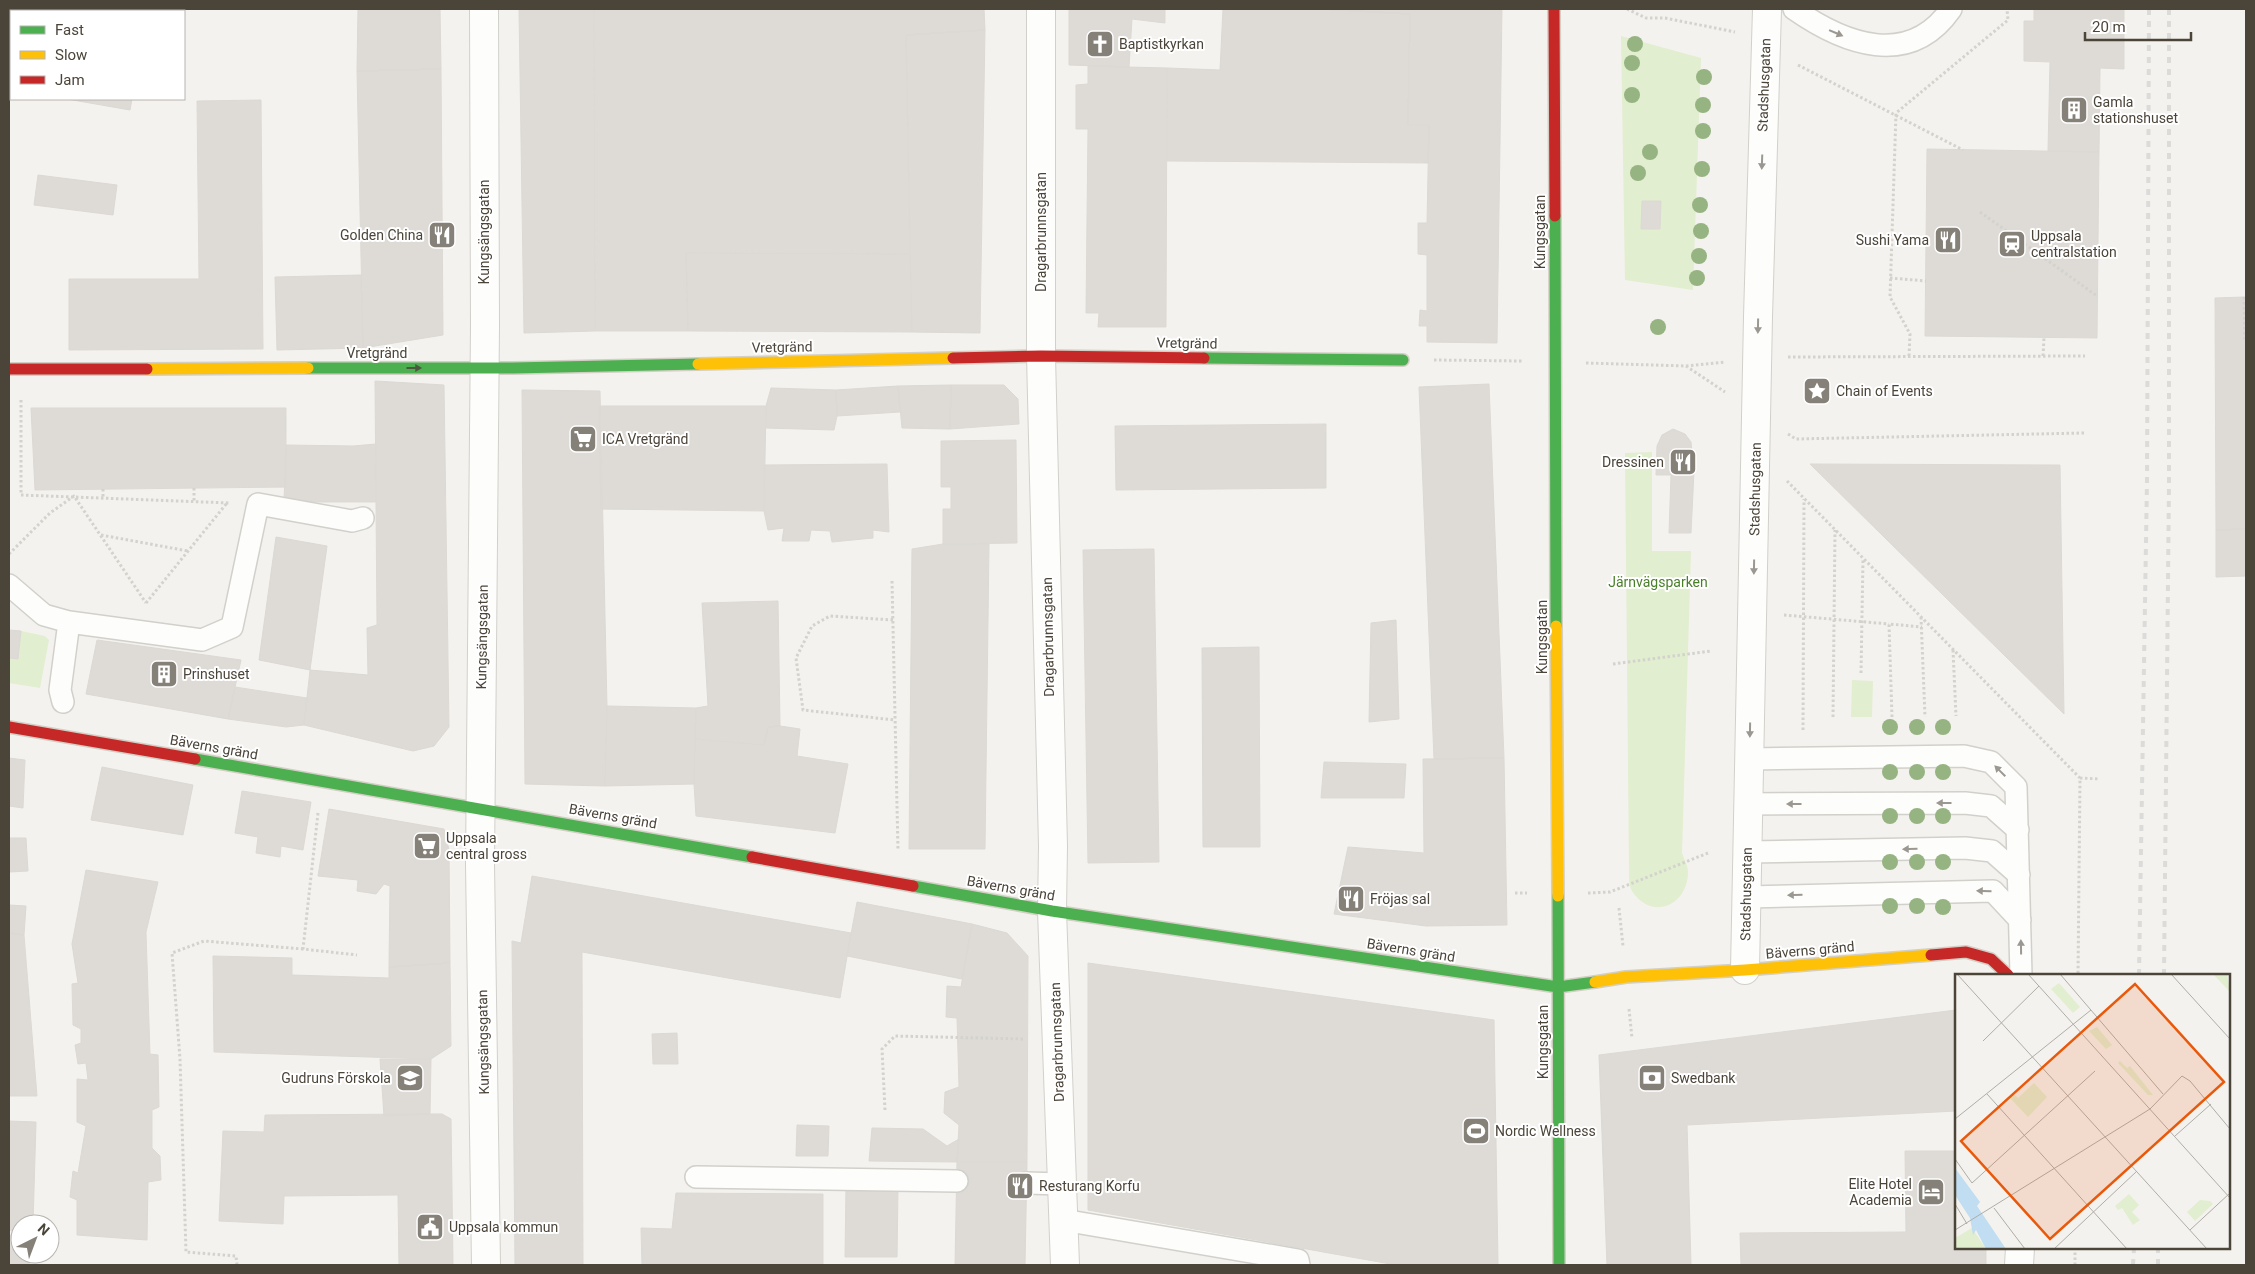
<svg xmlns="http://www.w3.org/2000/svg" width="2255" height="1274" font-family="Roboto,sans-serif">
  <style>
    .green { fill: #e1eecf }
    .building { fill: #dedbd6; stroke: #dcd9d4 }
    .lines { fill: none; stroke-linecap: round; stroke-linejoin: round }
    .lane-casing { stroke: #d2d0cb; stroke-width: 24 }
    .street-casing { stroke: #d2d0cb; stroke-width: 30 }
    .fast-casing { stroke: #d3cfc5; stroke-width: 14 }
    .slow-casing { stroke: #d3cfc5; stroke-width: 14 }
    .jam-casing { stroke: #d3cfc5; stroke-width: 14 }
    .path { stroke: #d3d2cc; stroke-width: 3; stroke-dasharray: 2.5 2.5; stroke-linecap: butt }
    .lane { stroke: #fdfdfc; stroke-width: 21 }
    .street { stroke: #fdfdfc; stroke-width: 28 }
    .fast { stroke: #4caf50; stroke-width: 11 }
    .slow { stroke: #ffc107; stroke-width: 11 }
    .jam { stroke: #c62828; stroke-width: 11 }
    .rail { stroke: #dbdbda; stroke-width: 4; stroke-dasharray: 6 6; stroke-linecap: butt }
    .tree { fill: #96b382 }
    .oneway { fill: #9b9791 }
    .oneway2 { fill: #4b593e }
    .labels { text-anchor: middle; stroke-width: 4; stroke-linejoin: round; paint-order: stroke }
    .poi-label { font-size: 14px; fill: #4b4439; stroke: #fff; text-anchor: start }
    .street-label { font-size: 14px; fill: #4b4439; stroke: #fff }
    .park-label { font-size: 14px; fill: #4a7f2a; stroke: #fff }
    .inset-road { fill: none; stroke: #b0aca6; stroke-width: 1 }
    .view { fill: #e8590c; fill-opacity: 0.15; stroke: #e8590c; stroke-width: 2.5 }
    .inset-edge { fill: none; stroke: #4b4439; stroke-width: 2.5 }
  </style>
  <rect width="100%" height="100%" fill="#f4f2ee"/>
  <path class="green" d="M1621,36L1701,58L1693,290L1625,280Z
    M1652,452V551H1691L1682,853C1684,859 1688,866 1688,872C1688,906 1651,921 1632,891C1629,886 1629,877 1629,871L1625,453Z
    M21,631L45,636L49,640L40,688L9,683V658L18,659Z
    M1852,680L1873,681L1872,717H1851Z"/>
  <path class="building" d="M358,9H440L441,69L357,71Z
    M519,9H594L595,331L524,333Z
    M594,9H984L985,30L906,35L910,254L686,253L688,331H595Z
    M1069,9H1165V23L1132,19L1129,67L1069,65Z
    M1223,9H1321L1410,14L1408,125H1429L1428,163L1167,161V68L1220,70Z
    M1321,9H1502L1497,343L1427,342V326H1419L1420,310L1427,311V255L1418,254V223H1427L1429,125H1408L1410,14Z
    M2034,9H2124V69L2100,68L2099,152L2048,151L2050,62L2024,61V21H2034Z
    M985,30L980,333L912,332L906,35Z
    M1088,66L1167,68L1166,327H1098L1099,313H1086L1088,129H1076V85L1088,84Z
    M441,69L443,335L363,348L357,71Z
    M67,99H132L130,110Z
    M261,100L263,349L69,350V279H199L197,101Z
    M1927,149L2099,152L2097,338L1925,336Z
    M38,175L117,185L113,215L34,205Z
    M1642,201H1661L1660,229H1641Z
    M686,253L910,254L912,332L688,331Z
    M361,275L363,348L277,350L275,277Z
    M2244,297H2246V529L2216,530L2215,298Z
    M375,381L444,385L449,727L434,746L413,751L304,725L310,670L368,675L367,628L377,625Z
    M1489,384L1504,758L1434,759L1419,387Z
    M951,385L950,429L902,428L898,386Z
    M951,385H1004L1018,399L1019,424L950,429Z
    M898,386L900,412L837,416L836,390Z
    M771,388L836,390L837,416L834,430L766,428V406Z
    M522,390L600,391L607,706L605,786L525,784Z
    M599,406H766L764,511L601,509Z
    M31,408H286V487L35,490Z
    M1326,424V488L1116,490L1115,426Z
    M1673,429L1685,434L1691,442L1694,471L1691,533H1669L1671,475H1656L1657,446L1662,435Z
    M1016,440L1017,543L943,544V509H951V487H941V441Z
    M376,444V502H284L286,445L353,446Z
    M887,464L889,532L873,530V538L832,542L830,531L811,530L809,541H782L784,528L768,530L764,511V465Z
    M1810,464L2060,465L2064,714L1883,536Z
    M2246,529V576L2216,577V530Z
    M276,537L327,546L310,670L259,660Z
    M943,544H989L985,849H909L912,549Z
    M1154,549L1159,862L1088,863L1083,550Z
    M778,601L780,726L768,727L764,745L695,739L696,708L708,706L702,603Z
    M1396,620L1399,719L1369,722L1371,623Z
    M9,630L21,631L18,659L9,658Z
    M97,640L241,660L228,719L86,694Z
    M1259,647L1260,847H1203L1202,648Z
    M235,687L307,698L304,725L286,727L228,719Z
    M607,706L696,708L694,784L605,786Z
    M780,726L800,729L797,756L848,764L835,833L696,816L694,784L695,739L764,745L768,727Z
    M9,758L25,760L23,808L9,806Z
    M1504,758L1507,925L1426,926L1334,914L1348,847L1424,853L1423,759Z
    M1324,762L1406,764L1404,798H1321Z
    M102,767L193,785L183,835L91,820Z
    M242,791L311,802L303,850L281,846L280,857L256,853L258,837L235,833Z
    M329,809L444,829L449,850L450,963L389,967L390,886L384,884L376,894L357,891L358,880L318,876Z
    M9,838H26L28,871L9,872Z
    M86,870L158,882L146,932L150,1054L158,1055L159,1107L152,1110V1148L160,1156L161,1180L148,1182L147,1240L77,1235V1200L70,1197L73,1171L78,1173L86,1126L77,1122V1079L88,1080L86,1063L78,1064L75,1045L81,1043V1029L73,1025L72,984L78,983L72,944Z
    M532,876L851,933L840,998L582,952L583,1265H515L512,941L521,943Z
    M857,902L972,924L962,979L847,956Z
    M9,905L26,906L24,935L9,933Z
    M972,924L1007,933L1028,956L1027,1162H957L959,1125L944,1113L945,1092L959,1087L957,1018L946,1017L947,986L961,987Z
    M9,933L24,935L37,1096H9Z
    M213,956L292,958V975L389,978V967L450,963L451,1046L431,1059L214,1052Z
    M1088,963L1494,1020L1498,1265H1396L1088,1210Z
    M1956,1010V1111L1687,1125L1691,1265H1607L1599,1055Z
    M677,1033L678,1064H653L652,1034Z
    M380,1059H431L430,1114L384,1116Z
    M430,1114H442L451,1119L453,1265H399L398,1195L284,1196L283,1224L219,1221L223,1131L264,1132L265,1115Z
    M9,1121L36,1122L33,1224H20V1231L9,1230Z
    M797,1125L829,1126L828,1156H796Z
    M872,1128L923,1129L947,1146L959,1139L957,1162L869,1161Z
    M1905,1151H1956V1248H1986V1265H1741L1740,1233L1906,1232Z
    M957,1162H1027L1025,1265H955Z
    M846,1187H898L897,1257H845Z
    M676,1193L823,1194V1265H642L641,1228L672,1229Z
    M9,1235L20,1237V1254H30L29,1265H9Z"/>
  <g class="lines">
    <g class="lane-casing">
      <path id="lane" d="M1794,9C1844,44 1909,69 1951,9
        M9,585L44,615L69,622
        M63,702L60,690L69,622L202,640L232,627L258,504L352,521L363,518
        M1750,759L1964,756L1991,762L2016,787L2021,975
        M1748,804L1965,803L1991,806L2018,830
        M1747,852L1965,848L1992,851L2019,875
        M1746,897L1993,891L2020,920
        M696,1177L957,1181
        M1026,1183L1062,1184
        M1063,1220L1298,1260L1299,1265"/>
    </g>
    <g class="street-casing">
      <path id="street" d="M484,9L485,326L480,864L486,1265
        M1041,9V356L1053,846L1052,911L1065,1265
        M1745,970L1758,317L1767,9
        M2019,1265L2020,1248"/>
    </g>
    <g class="fast-casing">
      <path id="fast" d="M1555,216L1556,626
        M1204,358L1403,360
        M308,368H513L698,364
        M195,759L752,857
        M913,886L1052,911L1558,987L1595,982
        M1558,896L1559,1265"/>
    </g>
    <g class="slow-casing">
      <path id="slow" d="M698,364L953,358
        M147,369L308,368
        M1556,626L1558,896
        M1595,982L1626,977L1745,970L1931,955"/>
    </g>
    <g class="jam-casing">
      <path id="jam" d="M1554,9L1555,216
        M953,358L1041,356L1204,358
        M9,369H147
        M9,727L195,759
        M752,857L913,886
        M1931,955L1966,952L1991,959L2008,975"/>
    </g>
    <path class="path" d="M1627,9L1646,18H1665L1735,32
      M1798,65L1963,150
      M1980,212L2097,296
      M1890,278L1926,281
      M2244,297L2245,341
      M1909,356L1910,334L1890,297L1896,113L2008,20L2007,9
      M2043,356L2044,338
      M1788,357L2085,356
      M1434,360L1522,361
      M1586,363L1686,366L1725,392
      M1686,366L1725,362
      M21,400V495L230,503
      M1788,434L1796,439L2084,433
      M1787,481L2080,778L2078,975
      M194,488V501
      M103,489V498
      M101,535L188,551
      M9,554L50,513L74,496L146,603
      M892,581L898,850
      M146,603L227,503
      M1784,615L1889,624
      M1921,617L1925,717
      M893,620L830,616L812,626L796,658L803,710L895,720
      M1953,650L1956,716
      M1613,664L1711,651
      M1861,673L1863,558
      M1833,717L1835,530
      M1892,717L1889,624L1922,627
      M1803,730L1804,499
      M2080,778L2100,779
      M318,813L303,949L357,955
      M1515,893H1527
      M1588,893L1610,892L1708,853
      M1619,908L1623,946
      M1629,1009L1632,1038
      M885,1110L882,1049L895,1036L1025,1039
      M237,1265L236,1256L186,1252L180,1059L172,953L204,941L303,949
      M2075,1265V1248"/>
    <use href="#lane" class="lane"/>
    <use href="#street" class="street"/>
    <use href="#fast" class="fast"/>
    <use href="#slow" class="slow"/>
    <use href="#jam" class="jam"/>
    <path class="rail" d="M2139,975L2147,480L2149,9
      M2164,975L2169,483V9
      M2133,1265L2134,1248
      M2158,1265V1248"/>
  </g>
  <g class="tree">
    <circle cx="1635" cy="44" r="8"/>
    <circle cx="1632" cy="63" r="8"/>
    <circle cx="1704" cy="77" r="8"/>
    <circle cx="1632" cy="95" r="8"/>
    <circle cx="1703" cy="105" r="8"/>
    <circle cx="1703" cy="131" r="8"/>
    <circle cx="1650" cy="152" r="8"/>
    <circle cx="1702" cy="169" r="8"/>
    <circle cx="1638" cy="173" r="8"/>
    <circle cx="1700" cy="205" r="8"/>
    <circle cx="1701" cy="231" r="8"/>
    <circle cx="1699" cy="256" r="8"/>
    <circle cx="1697" cy="278" r="8"/>
    <circle cx="1658" cy="327" r="8"/>
    <circle cx="1890" cy="727" r="8"/>
    <circle cx="1917" cy="727" r="8"/>
    <circle cx="1943" cy="727" r="8"/>
    <circle cx="1890" cy="772" r="8"/>
    <circle cx="1917" cy="772" r="8"/>
    <circle cx="1943" cy="772" r="8"/>
    <circle cx="1890" cy="816" r="8"/>
    <circle cx="1917" cy="816" r="8"/>
    <circle cx="1943" cy="816" r="8"/>
    <circle cx="1890" cy="862" r="8"/>
    <circle cx="1917" cy="862" r="8"/>
    <circle cx="1943" cy="862" r="8"/>
    <circle cx="1890" cy="906" r="8"/>
    <circle cx="1917" cy="906" r="8"/>
    <circle cx="1943" cy="907" r="8"/>
  </g>
  <defs><path id="oneway-solid" d="M-6-.8H1V-3.2L6.5 0L1 3.2V.8H-6Z" transform="scale(1.25)"/></defs>
  <g class="oneway">
    <use href="#oneway-solid" transform="translate(1836 33) rotate(23)"/>
    <use href="#oneway-solid" transform="translate(1762 162) rotate(92)"/>
    <use href="#oneway-solid" transform="translate(1758 326) rotate(91)"/>
    <use href="#oneway-solid" transform="translate(1754 567) rotate(91)"/>
    <use href="#oneway-solid" transform="translate(1750 730) rotate(91)"/>
    <use href="#oneway-solid" transform="translate(2000 771) rotate(-135)"/>
    <use href="#oneway-solid" transform="translate(1944 803) rotate(180)"/>
    <use href="#oneway-solid" transform="translate(1794 804) rotate(180)"/>
    <use href="#oneway-solid" transform="translate(1910 849) rotate(179)"/>
    <use href="#oneway-solid" transform="translate(1984 891) rotate(-178)"/>
    <use href="#oneway-solid" transform="translate(1795 895) rotate(178)"/>
    <use href="#oneway-solid" transform="translate(2021 947) rotate(-91)"/>
  </g>
  <use class="oneway2" href="#oneway-solid" transform="translate(414 368)"/>
  <defs>
    <g id="church-square" transform="scale(1.4375)"><rect x="-9" y="-9" width="18" height="18" rx="4" fill="#868178" stroke="#fff"/><path d="M-1.2-6h2.4v3.5h3.3v2.4h-3.3V6h-2.4V-.1h-3.3v-2.4h3.3Z" fill="#fff"/></g>
    <g id="building-square" transform="scale(1.4375)"><rect x="-9" y="-9" width="18" height="18" rx="4" fill="#868178" stroke="#fff"/><path d="M-4-6H4V6H1V3H-1V6H-4ZM-2.5-4.3h1.7v1.8h-1.7ZM.8-4.3h1.7v1.8H.8ZM-2.5-1h1.7V.8h-1.7ZM.8-1h1.7V.8H.8Z" fill="#fff"/></g>
    <g id="restaurant-square" transform="scale(1.4375)"><rect x="-9" y="-9" width="18" height="18" rx="4" fill="#868178" stroke="#fff"/><path d="M-5-6h1v4h1v-4h1v4h1v-4h1v5L-1.5 .5V6h-2V.5L-5-1ZM5-6V6H3V1.5H1.5Q1.5-4 5-6Z" fill="#fff"/></g>
    <g id="station-square" transform="scale(1.4375)"><rect x="-9" y="-9" width="18" height="18" rx="4" fill="#868178" stroke="#fff"/><path d="M-3-6H3Q5-6 5-4V2Q5 4 3 4L4.5 6H3L1.5 4h-3L-3 6H-4.5L-3 4Q-5 4-5 2V-4Q-5-6-3-6ZM-3.5-4v3h7v-3ZM-3.5 1v1.5H-2V1ZM2 1v1.5H3.5V1Z" fill="#fff"/></g>
    <g id="sight-square" transform="scale(1.4375)"><rect x="-9" y="-9" width="18" height="18" rx="4" fill="#868178" stroke="#fff"/><path d="M0-6L1.8-2.2L6-1.7L2.9 1.2L3.7 5.4L0 3.3L-3.7 5.4L-2.9 1.2L-6-1.7L-1.8-2.2Z" fill="#fff"/></g>
    <g id="supermarket-square" transform="scale(1.4375)"><rect x="-9" y="-9" width="18" height="18" rx="4" fill="#868178" stroke="#fff"/><path d="M-6-5.5h2.5l.6 2H6L4.5 2H-2.5L-4.4-4H-6ZM-1.5 3.2a1.3 1.3 0 1 0 .1 0ZM3 3.2a1.3 1.3 0 1 0 .1 0Z" fill="#fff"/></g>
    <g id="school-square" transform="scale(1.4375)"><rect x="-9" y="-9" width="18" height="18" rx="4" fill="#868178" stroke="#fff"/><path d="M0-5L7-2L0 1L-7-2ZM-4 1L0 2.5L4 1V4Q0 6-4 4Z" fill="#fff"/></g>
    <g id="bank-square" transform="scale(1.4375)"><rect x="-9" y="-9" width="18" height="18" rx="4" fill="#868178" stroke="#fff"/><path d="M-6-4H6V4H-6ZM0-2.3a2.3 2.3 0 1 0 0 4.6a2.3 2.3 0 1 0 0-4.6Z" fill="#fff"/></g>
    <g id="stadium-square" transform="scale(1.4375)"><rect x="-9" y="-9" width="18" height="18" rx="4" fill="#868178" stroke="#fff"/><path d="M0-5a6.5 5 0 1 0 0 10a6.5 5 0 1 0 0-10ZM-3.5-1.8h7v3.6h-7Z" fill="#fff"/></g>
    <g id="hotel-square" transform="scale(1.4375)"><rect x="-9" y="-9" width="18" height="18" rx="4" fill="#868178" stroke="#fff"/><path d="M-6-4.5h1.5V1H6V5H4.5V3h-9V5H-6ZM-4 0a1.8 1.8 0 1 1 3.6 0ZM.5 0V-2.5h3Q6-2.5 6 0Z" fill="#fff"/></g>
    <g id="civic-square" transform="scale(1.4375)"><rect x="-9" y="-9" width="18" height="18" rx="4" fill="#868178" stroke="#fff"/><path d="M-.6-6.5H3V-4.5H.6V-3L4-1V1h2V6H-6V1h2V-1L-.6-3ZM-1.2 2.5V6h2.4V2.5Z" fill="#fff"/></g>
  </defs>
  <g fill-rule="evenodd">
    <use href="#church-square" x="1100" y="44"/>
    <use href="#building-square" x="2074" y="110"/>
    <use href="#restaurant-square" x="442" y="235"/>
    <use href="#restaurant-square" x="1948" y="240"/>
    <use href="#station-square" x="2012" y="244"/>
    <use href="#sight-square" x="1817" y="391"/>
    <use href="#supermarket-square" x="583" y="439"/>
    <use href="#restaurant-square" x="1683" y="462"/>
    <use href="#building-square" x="164" y="674"/>
    <use href="#supermarket-square" x="427" y="846"/>
    <use href="#restaurant-square" x="1351" y="899"/>
    <use href="#school-square" x="410" y="1078"/>
    <use href="#bank-square" x="1652" y="1078"/>
    <use href="#stadium-square" x="1476" y="1131"/>
    <use href="#restaurant-square" x="1020" y="1186"/>
    <use href="#hotel-square" x="1931" y="1192"/>
    <use href="#civic-square" x="430" y="1227"/>
  </g>
  <g class="labels">
    <g class="poi-label">
      <text x="1119" y="49">Baptistkyrkan</text>
      <text x="2093" y="107">Gamla<tspan x="2093" dy="16">stationshuset</tspan></text>
      <text x="423" y="240" text-anchor="end">Golden China</text>
      <text x="2031" y="241">Uppsala<tspan x="2031" dy="16">centralstation</tspan></text>
      <text x="1929" y="245" text-anchor="end">Sushi Yama</text>
      <text x="1836" y="396">Chain of Events</text>
      <text x="602" y="444">ICA Vretgränd</text>
      <text x="1664" y="467" text-anchor="end">Dressinen</text>
      <text x="183" y="679">Prinshuset</text>
      <text x="446" y="843">Uppsala<tspan x="446" dy="16">central gross</tspan></text>
      <text x="1370" y="904">Fröjas sal</text>
      <text x="391" y="1083" text-anchor="end">Gudruns Förskola</text>
      <text x="1671" y="1083">Swedbank</text>
      <text x="1495" y="1136">Nordic Wellness</text>
      <text x="1912" y="1189" text-anchor="end">Elite Hotel<tspan x="1912" dy="16">Academia</tspan></text>
      <text x="1039" y="1191">Resturang Korfu</text>
      <text x="449" y="1232">Uppsala kommun</text>
    </g>
    <g class="street-label">
      <text transform="translate(1764 85) rotate(-88)" y="5">Stadshusgatan</text>
      <text transform="translate(484 232) rotate(-90)" y="5">Kungsängsgatan</text>
      <text transform="translate(1041 232) rotate(-90)" y="5">Dragarbrunnsgatan</text>
      <text transform="translate(1540 232) rotate(-90)" y="5">Kungsgatan</text>
      <text transform="translate(1187 343) rotate(1)" y="5">Vretgränd</text>
      <text transform="translate(782 347) rotate(-1)" y="5">Vretgränd</text>
      <text x="377" y="358">Vretgränd</text>
      <text transform="translate(1755 489) rotate(-89)" y="5">Stadshusgatan</text>
      <text transform="translate(482 637) rotate(-89)" y="5">Kungsängsgatan</text>
      <text transform="translate(1048 637) rotate(-91)" y="5">Dragarbrunnsgatan</text>
      <text transform="translate(1542 637) rotate(-90)" y="5">Kungsgatan</text>
      <text transform="translate(214 747) rotate(10)" y="5">Bäverns gränd</text>
      <text transform="translate(613 816) rotate(10)" y="5">Bäverns gränd</text>
      <text transform="translate(1011 888) rotate(10)" y="5">Bäverns gränd</text>
      <text transform="translate(1746 894) rotate(-89)" y="5">Stadshusgatan</text>
      <text transform="translate(1411 950) rotate(9)" y="5">Bäverns gränd</text>
      <text transform="translate(1810 950) rotate(-5)" y="5">Bäverns gränd</text>
      <text transform="translate(483 1042) rotate(-91)" y="5">Kungsängsgatan</text>
      <text transform="translate(1057 1042) rotate(-92)" y="5">Dragarbrunnsgatan</text>
      <text transform="translate(1543 1042) rotate(-90)" y="5">Kungsgatan</text>
    </g>
    <g class="park-label">
      <text x="1658" y="587">Järnvägsparken</text>
    </g>
  </g>
  <g transform="translate(1955 974)">
    <rect width="275" height="275" fill="#f4f2ee"/>
    <path d="M258,0H272L275,18ZM104,9L125,33L118,39L96,15ZM142,53L157,71L151,75L134,57ZM165,87L172,94L175,92L198,121H193L163,89ZM79,109L92,123L73,143L55,124L59,120L63,124ZM174,220L184,231L177,238L185,246L178,251L167,234L163,236L160,232ZM245,226L255,227L258,230L240,247L232,238ZM17,254L31,275H0V264Z" fill="#e1eecf"/>
    <path d="M0,194L25,228L22,232L51,275H31L21,256L18,261L15,244L0,221Z" fill="#c0ddf1"/>
    <path class="inset-road" d="M2,0L252,275M73,0L275,224M105,0L208,120M216,0L275,65M28,67L84,12M32,120L172,275M0,145L136,36M220,162L256,130M0,185L17,209L140,97M0,230L12,250M39,234L70,275M0,256L195,135L227,102L235,107L275,155M235,256L275,219M99,275L182,197"/>
    <path class="view" d="M180,10L269,108L95,265L6,167Z"/>
    <rect width="275" height="275" class="inset-edge"/>
  </g>
  <rect width="2255" height="1274" fill="none" stroke="#4b4439" stroke-width="20"/>
  <rect x="10" y="10" width="175" height="90" fill="#ffffff" stroke="#b7b4b0"/>
  <rect x="20" y="26" width="25" height="8" fill="#4caf50" stroke="#b7b4b0"/>
  <text x="55" y="35" font-size="15" fill="#4b4439">Fast</text>
  <rect x="20" y="51" width="25" height="8" fill="#ffc107" stroke="#b7b4b0"/>
  <text x="55" y="60" font-size="15" fill="#4b4439">Slow</text>
  <rect x="20" y="76" width="25" height="8" fill="#c62828" stroke="#b7b4b0"/>
  <text x="55" y="85" font-size="15" fill="#4b4439">Jam</text>
  <g transform="translate(35 1239) rotate(42)"><circle r="24" fill="#ffffff" stroke="#b7b4b0"/>
  <path d="M0-4L9 19L0 12L-9 19Z" fill="#868178"/>
  <text y="-8" font-size="14" font-weight="bold" text-anchor="middle" fill="#4b4439">N</text>
  </g>
  <path d="M2085 32v8h106v-8" fill="none" stroke="#4b4439" stroke-width="2.5"/>
  <text x="2092" y="32" font-size="15" fill="#4b4439" stroke="#ffffff" stroke-width="4" paint-order="stroke">20 m</text>
</svg>
